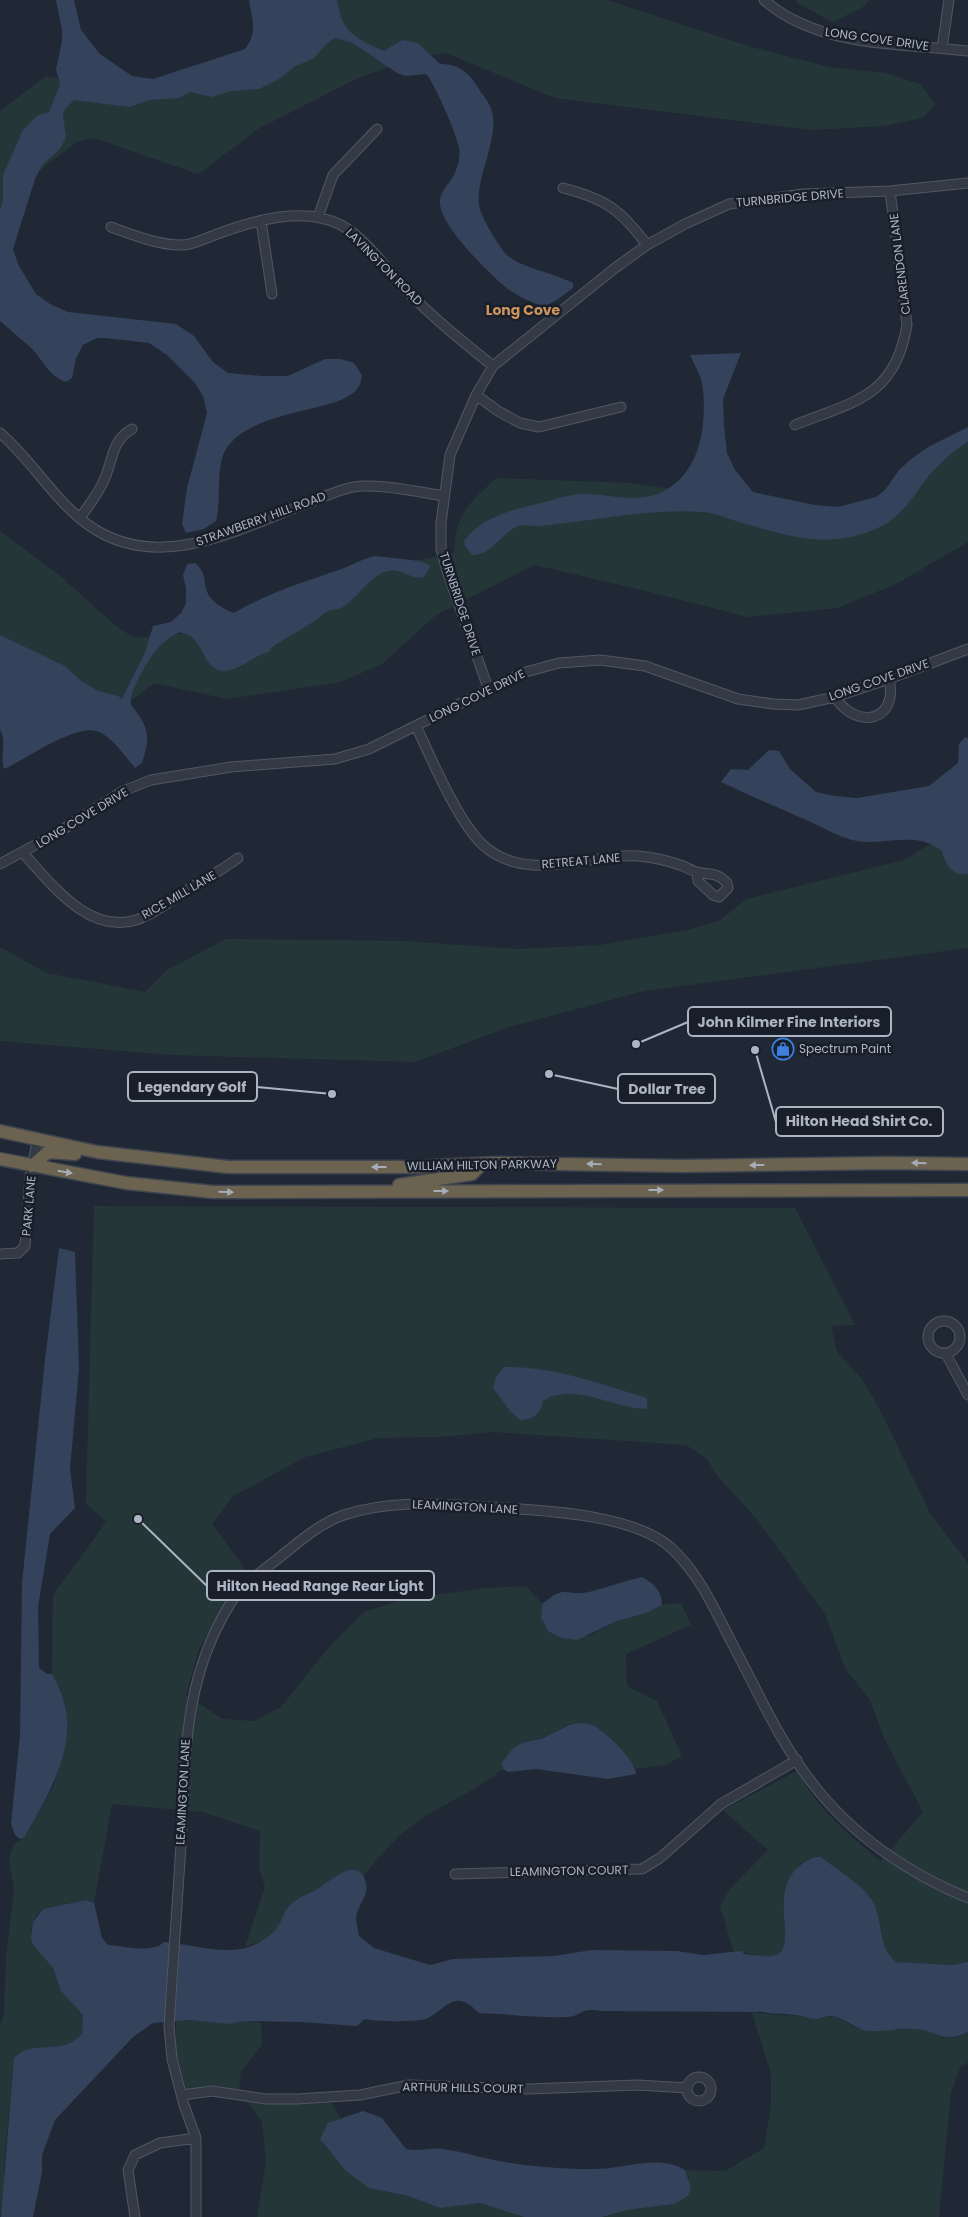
<svg xmlns="http://www.w3.org/2000/svg" width="968" height="2217" font-family="Poppins,sans-serif">
  <style>
    .green { fill: #253638 }
    .water { fill: #34425c }
    .lines { fill: none; stroke-linecap: round; stroke-linejoin: round }
    .minor-casing { stroke: #515764; stroke-width: 11 }
    .highway-casing { stroke: #3e4450; stroke-width: 15 }
    .minor { stroke: #333a45; stroke-width: 9 }
    .highway { stroke: #6b6250; stroke-width: 12 }
    .oneway { fill: #a6acb8 }
    .labels { text-anchor: middle; stroke-width: 5; stroke-linejoin: round; paint-order: stroke }
    .street-label { font-size: 12px; fill: #adb4c3; stroke: #191f2a }
    .poi-label { font-size: 12px; fill: #adb4c3; stroke: #191f2a; text-anchor: start }
    .neighbourhood-label { font-size: 14px; font-weight: bold; fill: #cd955d; stroke: #191f2a }
    .leader { fill: none; stroke: #adb4c3; stroke-width: 2 }
    .callout-dot { fill: #adb4c3; stroke: #191f2a; stroke-width: 2 }
    .callout { fill: #191f2a; stroke: #adb4c3; stroke-width: 2 }
    .callout-label { font-size: 14px; text-anchor: middle; font-weight: bold; fill: #adb4c3 }
  </style>
  <rect width="100%" height="100%" fill="#202835"/>
  <path class="green" d="M308,0H607L748,46L829,67L885,73L920,84L935,104L923,118L884,126L812,130L555,98L446,53L407,60L356,79L258,129L198,174L94,138L77,142L23,183L0,222V111L46,76L82,82L165,90L226,71Z
    M796,0H869L863,7L833,22L797,3Z
    M968,436V542L896,584L837,608L748,617L642,590L534,565L436,615L382,664L341,682L227,699L154,683L115,713L0,663V531L60,576L115,625L134,638L213,631L367,570L454,553C455,515 469,502 497,478L631,483L735,499L871,514Z
    M968,821V948L644,991L509,1027L415,1062L173,1055L0,1041V947L47,973L145,992L167,970L226,939L403,941L518,949L600,945L688,930L720,920L747,899L904,860Z
    M94,1206L795,1208L855,1325L831,1326L837,1352L862,1379L880,1410L930,1513L968,1563V1962L953,1965L896,1962C877,1945 884,1923 873,1902C863,1884 837,1870 821,1857H815L799,1864L786,1943C777,1971 747,1947 734,1953L720,1906L730,1889L768,1850L723,1810L797,1771C819,1810 847,1834 881,1861L923,1812L884,1738L870,1700L846,1670L825,1614L756,1518L719,1478L706,1458L686,1445L493,1432L439,1437L378,1438L305,1457L232,1497L212,1524L248,1573L225,1603L199,1649L186,1695L223,1719L254,1721L281,1707L329,1647L364,1612L405,1599L486,1588L526,1586L542,1604L541,1618L589,1636L617,1621L646,1613L662,1605L681,1603L691,1625L626,1654L627,1686L657,1701L682,1756L666,1765L636,1769C623,1750 601,1719 575,1723C563,1724 557,1733 547,1736C530,1741 512,1748 502,1763L503,1769C477,1790 448,1802 421,1819C398,1834 381,1855 363,1876L357,1870L338,1874L320,1888L294,1901L288,1906L277,1928L264,1940L245,1947L265,1887L259,1869L260,1831L203,1812L112,1804L94,1903L86,1900L43,1909L36,1916L31,1930L33,1945L53,1968L61,1991L83,2015L82,2035L70,2045L14,2058L4,2168V2191L0,2217V2028L4,2012L6,1957L14,1890L9,1860L13,1845L24,1838L53,1787L64,1754L67,1732L66,1707L61,1690L52,1674L53,1595L106,1522L86,1503Z
    M752,2012L775,2015L837,2017L857,2028L871,2031L914,2029L931,2032L943,2038H954L968,2032V2062L960,2068L951,2093L939,2217H602L627,2210L675,2204L689,2179L685,2170L725,2171L764,2148L771,2106V2074Z
    M191,2020L228,2024L245,2021L261,2023L262,2045L241,2071L239,2090L208,2086L186,2090L176,2051V2021Z
    M247,2101L289,2104L332,2103L341,2120L333,2121L324,2146L369,2188L408,2196L440,2208L480,2203L524,2217H257L266,2161L262,2122Z"/>
  <path class="water" d="M56,0H74L81,30L100,54L132,76L153,79L245,49C258,32 252,19 249,0H337C342,33 355,38 384,51L402,40L418,43L440,64C456,63 469,72 477,86C480,92 486,98 489,104C504,131 475,176 479,205C481,217 495,239 502,249C514,268 554,272 573,283V288L557,300L543,307C529,301 514,295 503,285C486,270 437,223 440,200C441,189 453,181 456,170C459,162 461,152 458,144C455,131 434,82 426,74L405,76L397,73L353,43L335,38L326,44L314,58L294,67L279,79L259,89L230,91L212,97L190,92L179,98L150,100L129,107L74,100L65,109L63,115L66,137L60,149L43,164L35,179L13,249L19,266L36,294L50,304L68,312L176,324L194,336L213,362L228,373L262,376H288L325,359H341L354,363L362,375C361,379 361,383 359,386C345,414 254,406 226,449C215,467 222,499 216,521L204,529L186,533L182,524L187,488L207,413L203,396L195,383L167,355L149,343L105,338H97L83,345L76,358L72,378L66,382C48,376 43,359 30,347C20,338 10,330 0,321V209L3,201V175L23,130L37,116L49,112L60,85L56,69L62,41V30Z
    M741,353L723,399L724,426L727,453L735,470L753,492L815,505L838,507L876,497L885,490L899,470L910,460L928,447L968,427V442C951,452 932,470 921,486C911,501 899,517 882,526C830,551 793,537 742,523C729,519 716,513 702,512C648,508 594,521 540,526C533,526 525,525 518,526C500,534 493,555 472,555L465,546L464,541C482,516 513,510 541,503C554,500 567,495 581,494C605,493 634,503 657,494C701,478 708,423 702,383C700,374 694,364 690,355Z
    M375,556L420,561L431,566L424,577C410,581 402,567 388,571C369,576 359,597 343,607C338,610 329,609 325,613C311,625 287,637 271,648L269,652C255,655 244,667 230,670C208,676 205,651 194,639C191,635 185,634 180,632C175,635 168,638 163,643C152,652 128,691 131,705C149,727 151,736 142,763L135,768C125,756 111,735 96,731C73,725 27,759 4,769C0,755 7,743 0,729V635L65,666L81,681L98,691L118,696L122,699L145,653L153,626L171,622L181,613L186,603V588L183,575L187,564L195,563C215,579 191,595 234,613C266,594 303,582 339,570C351,566 361,559 375,556Z
    M965,737L968,738V874C953,877 945,864 942,851C917,830 885,846 857,841C841,838 830,831 815,824C784,810 752,797 721,782L731,769L748,770L769,750L779,751L790,769L816,792L834,796L857,798L929,786L958,763L959,744Z
    M59,1248L75,1252L79,1368L70,1469L75,1508L50,1534L38,1607L39,1668L47,1674H52C88,1732 53,1786 24,1838L20,1839L15,1835L11,1824L20,1735L22,1583L45,1359Z
    M504,1367C554,1366 600,1384 647,1398V1409C613,1409 574,1381 543,1401C541,1413 533,1420 520,1420L511,1412L493,1388L496,1377Z
    M642,1577C654,1584 662,1590 662,1605L646,1613L617,1621L577,1640L561,1638L548,1631L541,1618L542,1604C567,1583 564,1597 589,1592C606,1588 623,1581 642,1577Z
    M576,1723C581,1723 587,1723 592,1725C604,1729 636,1761 636,1774L608,1779L536,1769L508,1772L503,1769L502,1763C521,1734 527,1747 551,1734C560,1730 566,1725 576,1723Z
    M815,1857H821C837,1870 863,1884 873,1902C884,1923 877,1945 896,1962L953,1965L968,1962V2032C940,2045 939,2030 913,2029C899,2028 885,2032 871,2031C855,2031 844,2015 828,2016C824,2016 821,2019 817,2019C809,2019 802,2015 794,2015C783,2013 775,2015 764,2012L601,2011C579,2007 582,2016 568,2017C539,2018 509,2014 479,2013C453,1987 448,2009 426,2019C418,2022 374,2022 365,2019L357,2026L301,2022L245,2021L228,2024L191,2020L153,2023L133,2037L55,2120L42,2155V2172L33,2217H1L14,2058C33,2038 62,2057 82,2034L83,2015L61,1991L53,1968L33,1945L31,1938L33,1922L43,1909L86,1900L94,1903L102,1938L108,1945C124,1946 152,1954 164,1942C189,1944 216,1953 241,1949C254,1947 271,1937 278,1926C283,1918 285,1908 292,1903C300,1896 310,1894 319,1888C330,1881 354,1858 364,1877C372,1894 358,1903 356,1917C356,1923 358,1930 359,1936L374,1948L430,1965L453,1959L554,1956L592,1950L677,1951L703,1955L741,1951L745,1954C754,1955 767,1958 776,1955C802,1946 758,1879 815,1857Z
    M363,2111L382,2118L406,2149C419,2152 431,2147 443,2149C466,2152 488,2160 511,2163C535,2167 586,2171 610,2168C633,2165 664,2156 685,2170L691,2187L688,2196L674,2204L627,2210L602,2217H524L480,2203L440,2208L408,2196L369,2188L346,2171L320,2139L328,2123Z"/>
  <g class="lines">
    <g class="minor-casing">
      <path id="minor" d="M764,0C819,48 900,43 968,51
        M942,48L949,0
        M563,188C606,199 621,210 647,245
        M318,217L333,175L377,129
        M261,221L272,294
        M111,227C133,235 160,246 184,245C196,244 208,237 220,233C256,220 304,206 341,225C365,238 387,269 405,289C432,317 463,342 493,366
        M476,395L498,411L520,423L539,427L621,407
        M795,425C855,401 895,397 907,325L890,191
        M0,433C34,462 58,507 96,530C165,572 243,527 310,502C327,496 346,486 364,486C390,485 418,492 444,496
        M80,518C89,505 99,493 105,478C113,459 112,440 132,429
        M488,688L447,571L441,549V523L450,455L476,395L493,366L615,268L647,245L685,224L729,204L803,194L890,191L968,183
        M835,697C857,731 899,721 889,679
        M416,726C431,758 458,822 483,845C527,885 588,853 638,856C652,857 669,861 683,866C687,868 692,871 697,872C709,875 717,872 727,883L728,888L719,897L713,895L698,881L697,873
        M23,853C50,882 88,935 136,920C154,914 170,901 186,891C203,880 221,871 238,858
        M0,864L59,832L123,791L151,780L231,767L335,759L369,749L522,673L559,663L600,660L645,666L738,699L773,704L798,705L835,697L883,681L968,649
        M0,1254L18,1253L25,1246L30,1176L38,1138
        M928 1337a16 16 0 1 1 32 0a16 16 0 1 1-32 0Z
        M946,1354L968,1395
        M455,1874L642,1869L660,1858L721,1804L797,1760
        M687 2089a12 12 0 1 1 24 0a12 12 0 1 1-24 0Z
        M182,2095L212,2091L266,2099H297L360,2095L409,2085L528,2089L638,2085L687,2088
        M135,2217L128,2170L135,2155L160,2143L196,2138
        M196,2217V2138L184,2105L172,2059L169,2026C173,1966 177,1906 181,1845C186,1757 182,1682 230,1604C241,1585 264,1570 280,1557C300,1541 320,1523 344,1515C387,1501 432,1503 475,1506C528,1510 629,1511 670,1547C700,1574 715,1611 733,1645C758,1692 780,1743 813,1784C852,1835 909,1874 968,1898"/>
    </g>
    <g class="highway-casing">
      <path id="highway" d="M0,1131L97,1152L228,1167H413L497,1163L683,1166L887,1163L968,1164
        M0,1159L126,1183L213,1192L968,1190
        M32,1166L48,1152L75,1154
        M399,1185L472,1174L482,1164"/>
    </g>
    <use href="#minor" class="minor"/>
    <use href="#highway" class="highway"/>
  </g>
  <defs><path id="oneway-solid" d="M-6-.8H1V-3.2L6.5 0L1 3.2V.8H-6Z" transform="scale(1.25)"/></defs>
  <g class="oneway">
    <use href="#oneway-solid" transform="translate(919 1163) rotate(-179)"/>
    <use href="#oneway-solid" transform="translate(594 1164) rotate(-179)"/>
    <use href="#oneway-solid" transform="translate(757 1165) rotate(179)"/>
    <use href="#oneway-solid" transform="translate(379 1167) rotate(180)"/>
    <use href="#oneway-solid" transform="translate(65 1172) rotate(10)"/>
    <use href="#oneway-solid" transform="translate(656 1190)"/>
    <use href="#oneway-solid" transform="translate(441 1191)"/>
    <use href="#oneway-solid" transform="translate(226 1192) rotate(1)"/>
  </g>
  <defs>
    <g id="shop-ring" transform="scale(1.125)"><circle r="9.5" fill="#191f2a" stroke="#3f7fe0" stroke-width="1.5"/><path d="M-5-2.5h2.3a2.7 3.5 0 0 1 5.4 0H5L5.5 6h-11ZM-1.5-2.5h3a1.5 2.3 0 0 0-3 0Z" fill="#3f7fe0"/></g>
  </defs>
  <g fill-rule="evenodd">
    <use href="#shop-ring" x="783" y="1049"/>
  </g>
  <g class="labels">
    <g class="street-label">
      <text transform="translate(877 39) rotate(8)" y="4">LONG COVE DRIVE</text>
      <text transform="translate(790 198) rotate(-5)" y="4">TURNBRIDGE DRIVE</text>
      <text transform="translate(900 264) rotate(-97)" y="4">CLARENDON LANE</text>
      <text transform="translate(384 267) rotate(45)" y="4">LAVINGTON ROAD</text>
      <text transform="translate(261 519) rotate(-20)" y="4">STRAWBERRY HILL ROAD</text>
      <text transform="translate(460 604) rotate(72)" y="4">TURNBRIDGE DRIVE</text>
      <text transform="translate(879 680) rotate(-19)" y="4">LONG COVE DRIVE</text>
      <text transform="translate(477 696) rotate(-26)" y="4">LONG COVE DRIVE</text>
      <text transform="translate(82 818) rotate(-31)" y="4">LONG COVE DRIVE</text>
      <text transform="translate(581 861) rotate(-5)" y="4">RETREAT LANE</text>
      <text transform="translate(179 895) rotate(-30)" y="4">RICE MILL LANE</text>
      <text transform="translate(482 1165) rotate(-1)" y="4">WILLIAM HILTON PARKWAY</text>
      <text transform="translate(29 1206) rotate(-85)" y="4">PARK LANE</text>
      <text transform="translate(465 1507) rotate(3)" y="4">LEAMINGTON LANE</text>
      <text transform="translate(183 1792) rotate(-87)" y="4">LEAMINGTON LANE</text>
      <text transform="translate(569 1871) rotate(-1)" y="4">LEAMINGTON COURT</text>
      <text transform="translate(463 2088) rotate(1)" y="4">ARTHUR HILLS COURT</text>
    </g>
    <g class="poi-label">
      <text x="799" y="1053">Spectrum Paint</text>
    </g>
    <g class="neighbourhood-label">
      <text x="523" y="315">Long Cove</text>
    </g>
  </g>
  <path class="leader" d="M636 1044L688 1022M332 1094L257 1087M549 1074L618 1089M755 1050L776 1122M138 1519L207 1586"/>
  <g class="callout-dot">
    <circle cx="636" cy="1044" r="5"/>
    <circle cx="332" cy="1094" r="5"/>
    <circle cx="549" cy="1074" r="5"/>
    <circle cx="755" cy="1050" r="5"/>
    <circle cx="138" cy="1519" r="5"/>
  </g>
  <g class="callout">
    <rect x="688" y="1007" width="203" height="29" rx="5"/>
    <rect x="128" y="1072" width="129" height="29" rx="5"/>
    <rect x="618" y="1074" width="97" height="29" rx="5"/>
    <rect x="776" y="1107" width="167" height="29" rx="5"/>
    <rect x="207" y="1571" width="227" height="29" rx="5"/>
  </g>
  <g class="callout-label">
    <text x="789" y="1027">John Kilmer Fine Interiors</text>
    <text x="192" y="1092">Legendary Golf</text>
    <text x="667" y="1094">Dollar Tree</text>
    <text x="859" y="1126">Hilton Head Shirt Co.</text>
    <text x="320" y="1591">Hilton Head Range Rear Light</text>
  </g>
</svg>
